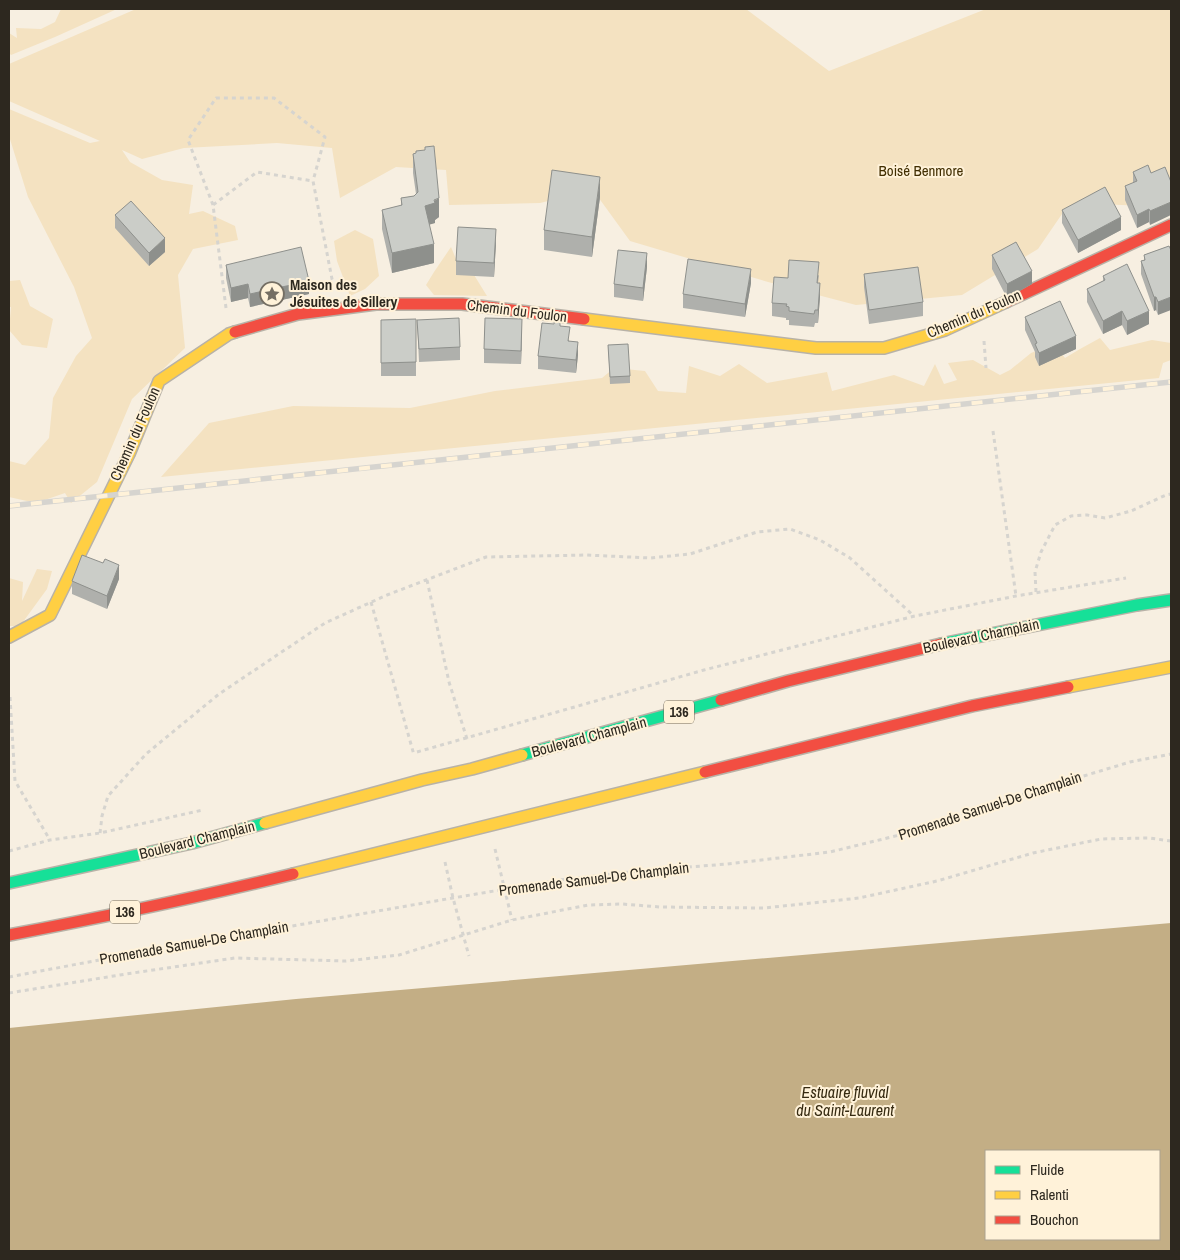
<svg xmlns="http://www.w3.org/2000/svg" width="1180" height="1260" font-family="'Archivo Narrow',sans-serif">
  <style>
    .green { fill: #f4e2c1 }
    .water { fill: #c3ae85; fill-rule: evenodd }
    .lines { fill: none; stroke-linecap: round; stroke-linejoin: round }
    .fast-casing { stroke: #b8b2a7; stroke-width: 14 }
    .slow-casing { stroke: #b8b2a7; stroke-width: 14 }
    .jam-casing { stroke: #b8b2a7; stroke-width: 14 }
    .path { stroke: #d6d4cf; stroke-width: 3; stroke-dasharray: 4 4; stroke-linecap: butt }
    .fast { stroke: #16e098; stroke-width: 11 }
    .slow { stroke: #ffcf43; stroke-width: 11 }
    .jam { stroke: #f24e42; stroke-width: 11 }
    .rail-casing { stroke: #d6d4cf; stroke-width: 5.5 }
    .rail { stroke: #fff2d9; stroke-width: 4; stroke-dasharray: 11; stroke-linecap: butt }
    .wall { fill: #afb0ac }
    .shaded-wall { fill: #8e908c }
    .building { fill: #cbcdc8; stroke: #8e908c }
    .labels { text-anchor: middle; stroke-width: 4; stroke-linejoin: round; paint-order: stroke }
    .shield { fill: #fff2d9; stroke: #6c6557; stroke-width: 1 }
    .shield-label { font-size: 14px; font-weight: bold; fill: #2d281f }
    .park-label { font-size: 15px; fill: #412e01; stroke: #fff2d9 }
    .poi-label { font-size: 15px; font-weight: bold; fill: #2d281f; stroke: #fff2d9; text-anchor: start }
    .street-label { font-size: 15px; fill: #2d281f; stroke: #fff2d9 }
    .water-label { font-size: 16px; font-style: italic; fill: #362a11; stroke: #fff2d9 }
  </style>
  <rect width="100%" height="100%" fill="#f7efe1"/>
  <path class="green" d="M61,9H117L55,37L11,55L9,53V33L17,38L16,28L41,29L55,22Z
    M136,9H746L829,71L986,9H1171V207L1097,204L1062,214L1038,249L962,295L856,305L768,282L630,241L593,190L540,203L449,205L446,170L396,167L340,198L332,148L277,143L184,148L142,159L122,150L130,162L162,180L193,185L189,214L203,211L235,226L238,240L193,249L178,275L185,348L132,399L97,482L71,503L65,493L36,503L9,497V461L25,465L49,438L53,398L76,356L92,338L74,287L28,197L9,136V109L90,143L100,141L9,101V64Z
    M355,230L373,239L379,276L365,289L350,296L337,261L334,241Z
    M451,247L461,271L471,270L487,296L434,295L426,285L434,272Z
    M20,280L30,306L53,319L47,348L22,345L9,330L11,307H9V281Z
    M1100,338L1110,350L1152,340L1171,343V360L1163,363L1159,378L161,477L209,423L293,406L410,408L495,391L602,378L614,368L645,371L658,391L686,393L689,366L720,376L739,364L767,383L827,372L832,391L894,375L924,386L935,364L944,384L957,380L948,363L973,360L1000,375L1010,370L1031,353L1054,344L1065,358L1080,349Z
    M37,569L52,571L47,589L20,626H9V578L23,582L22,601Z"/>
  <path class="water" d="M1171,923V1251H9V1028L296,999ZM986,1151H1159V1239H986Z"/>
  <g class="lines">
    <g class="fast-casing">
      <path id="fast" d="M941,644L1137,605L1171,600
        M522,755L721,700
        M9,883L192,843L265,823"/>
    </g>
    <g class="slow-casing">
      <path id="slow" d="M584,319L816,348H884L945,330L1006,302
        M9,637L50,615L129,454L159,381L229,334L235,332
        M1068,687L1171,667
        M265,823L422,780L472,769L522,755
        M293,874L705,772"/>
    </g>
    <g class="jam-casing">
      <path id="jam" d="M1006,302L1171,225
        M235,332L298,314L376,304H462L584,319
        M721,700L788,681L941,644
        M705,772L972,706L1068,687
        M9,935C104,917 199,897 293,874"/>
    </g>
    <path class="path" d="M213,205L188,140L216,98H274L325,137L313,181
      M226,308L213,205L257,172L313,181L332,279L334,283
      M984,341L986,368
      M993,431L1016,596
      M427,580L449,682L467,739
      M1036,592L1035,572L1041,552L1055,525L1071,516L1087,515L1105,518L1131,511L1166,495L1171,494
      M371,602L414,755
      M10,697L15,781L50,840
      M417,752L704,670L915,616L1016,596L1126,578
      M100,833L102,816L108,796L146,754L219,694L325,623L387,595L486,557L587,555L650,558L690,554L757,532L790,529L820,540L850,558L914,616
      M495,849L512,920
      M9,851L50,840L100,833L203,810
      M445,862L453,898L469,956
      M9,977L115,957L441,900L559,880L638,871L727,864L830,852L916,831L1024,794L1130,762L1171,754
      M9,993L126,974L235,958L346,961L399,955L512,920L588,905L622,904L660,907L764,908L859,898L937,881L1033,853L1101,839L1149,838L1171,841"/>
    <use href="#fast" class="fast"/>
    <use href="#slow" class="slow"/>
    <use href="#jam" class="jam"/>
    <g class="rail-casing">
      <path id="rail" d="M9,506L1171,382"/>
    </g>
    <use href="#rail" class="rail"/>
  </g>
  <path class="wall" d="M413,154L439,217L435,220V223L429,224L434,263L392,273L382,229V210L401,206V198L414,196L416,194L413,173Z
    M1133,172L1151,173L1150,225L1149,222L1137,228L1125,200V186L1133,183Z
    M600,197L592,257L544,250V230Z
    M1062,210L1121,230L1078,253L1062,223Z
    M115,215L165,252L149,266L115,228Z
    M496,242L494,277L456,275V261Z
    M1169,246L1158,315L1156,310L1154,311L1141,274V261L1144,260V255Z
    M992,255L1032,284L1007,298L992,269Z
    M226,265L309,294L250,307L248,298L231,302L226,278Z
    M647,267L643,301L614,297V284Z
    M864,274L923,302V316L869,324L864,287Z
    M819,275L818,283L820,296L818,323H815L814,327L789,325V320H786V318L772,316V303Z
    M1103,276L1149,324L1127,335L1122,325L1103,334L1087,302V289L1103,281Z
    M751,283L745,317L683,308V294Z
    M1025,317L1076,349L1039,366L1035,357V352L1025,330Z
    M416,319V376H381V320Z
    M417,320L460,347V360L419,362Z
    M560,326L578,355L576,373L538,369V356Z
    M522,333L521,364L484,363V349Z
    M608,345L630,376V383L610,384Z
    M119,579L107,609L72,594V581Z"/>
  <path class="shaded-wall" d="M600,177V197L592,257V237Z
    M439,198V217L435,220V223L425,226V206Z
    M1171,202V215L1150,225V211Z
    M1149,209V222L1137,228V215Z
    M1121,217V230L1078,253V240Z
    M496,229V242L494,277V263Z
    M165,238V252L149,266V253Z
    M434,244V263L392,273V253Z
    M647,253V267L643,301V288Z
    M751,269V283L745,317V304Z
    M1032,271V284L1007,298V284Z
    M309,281V294L250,307V294Z
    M820,283V296L818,323V310Z
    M248,284V298L231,302V288Z
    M1154,297H1156V310L1154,311Z
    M1171,297V310L1158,315V302Z
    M1122,311V325L1103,334V321Z
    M1149,311V324L1127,335V321Z
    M522,319V333L521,364V351Z
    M1076,336V349L1039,366V353Z
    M578,342V355L576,373V360Z
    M119,565V579L107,609V596Z"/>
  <path class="building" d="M434,146L439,198L434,200L435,203L425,206L434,244L392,253L382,210L402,205L401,198L414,196L418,192L413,154L416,153V151L425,150V147Z
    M1148,165L1151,173L1165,167L1171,182V202L1150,211L1149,209L1137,215L1125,186L1137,181L1133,172Z
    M552,170L600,177L592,237L544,230Z
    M1105,187L1121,217L1078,240L1062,210Z
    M131,201L165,238L149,253L115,215Z
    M458,227L496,229L494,263L456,261Z
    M1016,242L1032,271L1007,284L992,255Z
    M1169,246L1171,250V297L1158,302L1156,297H1154L1141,261L1145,260L1144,255Z
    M301,247L309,281L250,294L248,284L231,288L226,265Z
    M618,250L647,253L643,288L614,284Z
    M688,259L751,269L745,304L683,294Z
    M789,260L819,262L817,283H820L818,310H815L814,314L789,311V307L786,306L787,304L772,303L774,277L788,278Z
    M1127,264L1149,311L1127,321L1122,311L1103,321L1087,289L1105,280L1103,276Z
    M918,267L923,302L869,310L864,274Z
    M1060,301L1076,336L1039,353L1035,344L1037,343L1025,317Z
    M459,318L460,347L419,349L417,320Z
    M485,318L522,319L521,351L484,349Z
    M416,319V362L381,363V320Z
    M555,319L560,320V326L570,327L568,341L578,342L576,360L538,356L542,323L554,324Z
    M628,344L630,376L610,377L608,345Z
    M82,555L103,563L105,559L119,565L107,596L72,581Z"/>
  <defs>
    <g id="sight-ring" transform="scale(1.25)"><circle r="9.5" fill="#fff2d9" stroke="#746e63" stroke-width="1.5"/><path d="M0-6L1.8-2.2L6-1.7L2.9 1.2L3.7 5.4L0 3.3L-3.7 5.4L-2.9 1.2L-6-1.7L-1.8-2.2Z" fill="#746e63"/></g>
  </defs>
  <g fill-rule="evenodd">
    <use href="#sight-ring" x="272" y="294"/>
  </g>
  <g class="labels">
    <g class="shield">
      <rect x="664" y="700.5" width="30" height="23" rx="4"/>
      <rect x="110" y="900.5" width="30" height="23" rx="4"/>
    </g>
    <g class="shield-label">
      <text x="679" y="717">136</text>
      <text x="125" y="917">136</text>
    </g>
    <g class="park-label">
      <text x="921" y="176">Boisé Benmore</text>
    </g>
    <g class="poi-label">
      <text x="290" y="290">Maison des<tspan x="290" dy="17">Jésuites de Sillery</tspan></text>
    </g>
    <g class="street-label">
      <text transform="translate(517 311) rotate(7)" y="5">Chemin du Foulon</text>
      <text transform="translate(974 314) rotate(-23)" y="5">Chemin du Foulon</text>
      <text transform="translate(135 434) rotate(-66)" y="5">Chemin du Foulon</text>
      <text transform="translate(981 636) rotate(-12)" y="5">Boulevard Champlain</text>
      <text transform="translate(589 737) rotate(-15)" y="5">Boulevard Champlain</text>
      <text transform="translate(990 806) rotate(-18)" y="5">Promenade Samuel-De Champlain</text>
      <text transform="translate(197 840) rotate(-14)" y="5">Boulevard Champlain</text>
      <text transform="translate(594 879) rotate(-7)" y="5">Promenade Samuel-De Champlain</text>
      <text transform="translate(194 943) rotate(-10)" y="5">Promenade Samuel-De Champlain</text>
    </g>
    <g class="water-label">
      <text x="845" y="1098">Estuaire fluvial<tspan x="845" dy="18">du Saint-Laurent</tspan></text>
    </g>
  </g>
  <rect width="1180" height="1260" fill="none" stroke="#2d281f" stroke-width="20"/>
  <rect x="985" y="1150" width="175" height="90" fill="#fff2d9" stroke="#aba18f"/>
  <rect x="995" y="1166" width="25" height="8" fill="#16e098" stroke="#aba18f"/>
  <text x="1030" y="1175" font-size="15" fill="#2d281f">Fluide</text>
  <rect x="995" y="1191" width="25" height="8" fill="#ffcf43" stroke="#aba18f"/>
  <text x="1030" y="1200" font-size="15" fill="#2d281f">Ralenti</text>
  <rect x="995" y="1216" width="25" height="8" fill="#f24e42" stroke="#aba18f"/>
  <text x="1030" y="1225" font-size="15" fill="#2d281f">Bouchon</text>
</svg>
